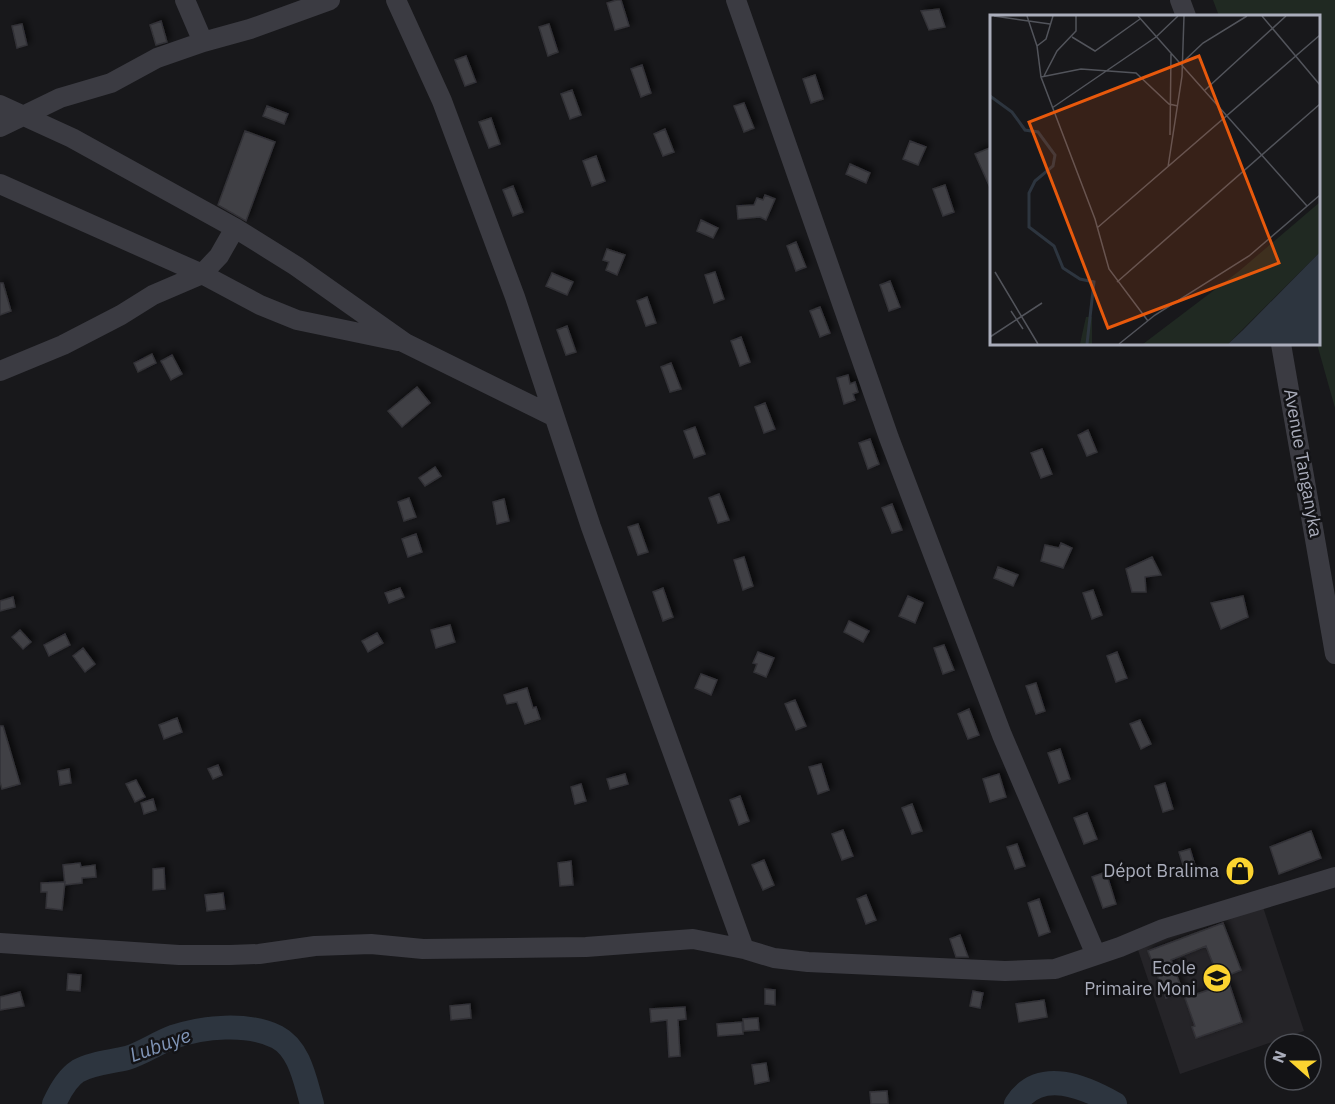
<svg xmlns="http://www.w3.org/2000/svg" width="1335" height="1104" font-family="'IBM Plex Sans',sans-serif">
  <style>
    .built { fill: #252428 }
    .green { fill: #202922 }
    .lines { fill: none; stroke-linecap: round; stroke-linejoin: round }
    .river { stroke: #2d353f; stroke-width: 24 }
    .building { fill: #404045; stroke: #333237; stroke-width: 1.5; filter: url(#shadow) }
    .minor { stroke: #3b3b42; stroke-width: 20 }
    .labels { text-anchor: middle; stroke-width: 5; stroke-linejoin: round; paint-order: stroke }
    .street-label { font-size: 18px; fill: #aaadbb; stroke: #131316 }
    .poi-label { font-size: 18px; fill: #aaadbb; stroke: #131316; text-anchor: end }
    .water-label { font-size: 20px; font-style: italic; fill: #8095b7; stroke: #131316 }
    .inset-river { fill: none; stroke: #2d353f; stroke-width: 3 }
    .inset-road { fill: none; stroke: #52545b; stroke-width: 1.5 }
    .view { fill: #e8590c; fill-opacity: 0.15; stroke: #e8590c; stroke-width: 3 }
    .inset-edge { fill: none; stroke: #aaadbb; stroke-width: 3 }
  </style>
  <defs>
    <filter id="shadow"><feDropShadow dx="3.5" dy="-3.5" stdDeviation="3" flood-color="#0009"/></filter>
  </defs>
  <rect width="100%" height="100%" fill="#18181b"/>
  <path class="built" d="M1262,904L1304,1031L1180,1074L1137,947Z"/>
  <path class="green" d="M1213,0H1335V408L1317,344H1318V16H1219Z"/>
  <g class="lines">
    <path class="river" d="M54,1104C59,1093 67,1078 78,1071C92,1063 111,1062 127,1058C143,1053 157,1043 173,1037C203,1027 247,1022 277,1037C300,1049 305,1081 312,1104
      M1016,1104C1040,1067 1085,1087 1115,1104"/>
  </g>
  <path class="building" d="M617,0H621L629,26L615,30L607,3Z
    M939,9L945,27L929,30L921,11Z
    M161,21L167,42L156,45L150,25Z
    M22,24L27,45L17,48L12,26Z
    M549,24L558,52L548,56L539,27Z
    M466,56L476,82L465,86L455,60Z
    M642,65L651,93L641,97L631,69Z
    M815,75L823,99L811,103L803,79Z
    M572,90L581,115L570,119L561,94Z
    M744,103L754,128L744,132L734,106Z
    M267,106L288,114L284,124L263,116Z
    M491,118L500,144L489,148L479,122Z
    M665,129L674,152L663,156L654,134Z
    M245,131L275,142L246,221L218,205Z
    M910,141L926,147L918,165L903,159Z
    M992,147V192L975,154Z
    M596,156L605,181L592,186L583,161Z
    M850,164L870,173L866,183L846,174Z
    M945,185L954,212L943,216L933,189Z
    M513,186L523,212L513,216L503,190Z
    M765,195L775,199L766,220L760,217L738,219L737,206L754,205L757,198L763,200Z
    M701,220L718,228L713,238L697,231Z
    M796,242L806,267L796,271L787,246Z
    M607,249L625,255L617,275L606,270L609,262L603,260Z
    M715,272L724,299L714,303L705,275Z
    M552,273L573,282L567,295L546,286Z
    M890,281L900,307L889,311L880,285Z
    M0,283H3L11,311L0,315Z
    M647,297L656,323L646,326L637,301Z
    M820,307L830,333L820,337L810,311Z
    M567,326L576,352L566,355L557,330Z
    M741,337L750,362L740,366L731,341Z
    M152,354L156,363L138,372L134,363Z
    M172,355L182,374L171,380L161,361Z
    M671,363L681,389L670,392L661,367Z
    M848,375L850,384L855,382L858,392L853,394L855,400L844,404L837,378Z
    M417,387L430,403L402,427L388,411Z
    M765,403L775,429L764,433L755,407Z
    M695,427L705,454L694,458L684,431Z
    M1088,430L1097,452L1087,456L1078,435Z
    M870,439L879,464L868,469L859,443Z
    M1042,449L1052,474L1041,478L1031,453Z
    M435,467L441,476L425,486L419,478Z
    M719,494L729,520L718,523L709,498Z
    M409,498L416,517L404,521L398,502Z
    M504,499L509,521L497,524L493,502Z
    M892,504L902,530L892,533L882,508Z
    M638,524L648,552L638,555L628,527Z
    M416,534L422,552L408,557L402,539Z
    M1061,543L1072,548L1063,568L1041,561L1045,545L1059,548Z
    M744,557L753,586L743,590L734,560Z
    M1152,557L1161,575L1145,577L1146,592H1132L1126,569Z
    M998,567L1018,575L1013,586L994,578Z
    M400,588L404,597L389,603L385,593Z
    M663,588L673,617L663,621L653,592Z
    M1093,590L1102,615L1092,619L1083,593Z
    M908,596L923,603L915,623L899,616Z
    M1243,596L1248,617L1221,629L1211,603Z
    M13,597L15,607L0,611V601Z
    M849,621L869,631L863,642L844,632Z
    M450,625L455,642L436,648L431,630Z
    M20,630L31,642L23,649L12,637Z
    M377,633L383,643L368,652L362,641Z
    M65,634L70,645L49,656L44,645Z
    M944,645L954,670L943,674L934,648Z
    M83,648L95,664L85,672L73,656Z
    M758,652L774,658L766,677L754,672L757,664L753,663Z
    M1117,652L1127,678L1116,682L1107,656Z
    M701,674L717,680L711,695L695,688Z
    M1036,683L1045,711L1036,714L1026,686Z
    M527,688L533,708L536,707L540,719L525,724L517,702L507,704L504,695Z
    M795,700L806,726L796,730L785,704Z
    M969,709L979,735L968,739L958,714Z
    M177,718L182,732L164,739L159,725Z
    M1140,720L1151,744L1141,749L1130,724Z
    M0,726H3L20,784L2,789L0,782Z
    M1060,749L1070,779L1059,783L1048,753Z
    M821,764L829,790L818,794L809,767Z
    M218,765L222,775L213,779L208,769Z
    M69,769L71,783L60,785L58,771Z
    M625,774L628,784L610,789L607,779Z
    M999,774L1006,797L990,802L983,779Z
    M136,780L145,797L135,802L126,784Z
    M1165,783L1173,809L1163,812L1155,786Z
    M581,784L586,801L575,804L571,787Z
    M740,796L749,821L739,825L730,800Z
    M153,799L156,810L144,814L141,803Z
    M912,804L922,831L912,834L902,808Z
    M1087,813L1097,839L1084,844L1074,818Z
    M843,830L853,856L842,860L832,834Z
    M1311,831L1321,858L1279,874L1270,847Z
    M1017,844L1025,866L1015,869L1007,847Z
    M1190,849L1198,875L1187,878L1179,852Z
    M764,860L774,885L763,890L752,865Z
    M571,861L573,885L560,886L558,863Z
    M80,863L81,867L95,865L96,877L82,878V883L65,885L63,865Z
    M164,868L165,889L153,890V869Z
    M1106,872L1116,904L1103,908L1092,877Z
    M65,882L62,910L46,908L47,892H41V883Z
    M223,893L225,909L207,911L205,895Z
    M866,895L876,920L866,924L857,899Z
    M1039,899L1050,932L1039,936L1028,903Z
    M1223,923L1241,970L1219,979L1206,946L1171,960L1183,992L1166,998L1148,951Z
    M960,935L968,957H956L950,939Z
    M68,974L81,975L80,991L67,990Z
    M1229,983L1242,1022L1196,1038L1192,1027L1195,1026L1185,998Z
    M765,989L775,990V1005L765,1004Z
    M973,991L983,993L980,1008L970,1006Z
    M20,992L24,1006L0,1010V997Z
    M1044,1000L1047,1017L1019,1022L1016,1004Z
    M470,1004L471,1018L451,1020L450,1006Z
    M685,1007L686,1019L678,1020L680,1056L669,1057L667,1020L651,1022L650,1009Z
    M758,1018L759,1030L744,1031L743,1019Z
    M742,1022L743,1034L718,1036L717,1024Z
    M766,1063L769,1081L755,1084L752,1065Z
    M887,1091L888,1104H871L870,1092Z"/>
  <g class="lines">
    <path class="minor" d="M185,0L203,42
      M396,0L442,101L515,297L591,527L744,949
      M736,0L889,438L1002,735L1096,955
      M1180,0L1186,16
      M0,105L72,138L235,228L296,266L405,343L553,416
      M0,127L60,98L111,83L157,58L203,42L250,29L330,0
      M0,184L202,274L260,305L297,320L398,341
      M1281,344L1335,654
      M0,371L63,345L121,315L153,295L202,274L219,256L235,228
      M0,943L179,955H230L259,954L315,946L371,944L423,949L511,948L586,947L693,939L744,949L774,958L808,962L1005,971L1055,969L1120,947L1163,929L1335,877"/>
  </g>
  <defs>
    <g id="shop-disc" transform="scale(1.5)"><circle r="9.5" fill="#fbd330" stroke="#131316"/><path d="M-5-2.5h2.3a2.7 3.5 0 0 1 5.4 0H5L5.5 6h-11ZM-1.5-2.5h3a1.5 2.3 0 0 0-3 0Z" fill="#111"/></g>
    <g id="school-disc" transform="scale(1.5)"><circle r="9.5" fill="#fbd330" stroke="#131316"/><path d="M0-5L7-2L0 1L-7-2ZM-4 1L0 2.5L4 1V4Q0 6-4 4Z" fill="#111"/></g>
  </defs>
  <g fill-rule="evenodd">
    <use href="#shop-disc" x="1240" y="871"/>
    <use href="#school-disc" x="1217" y="978"/>
  </g>
  <g class="labels">
    <g class="street-label">
      <text transform="translate(1303 463) rotate(80)" y="6">Avenue Tanganyka</text>
    </g>
    <g class="poi-label">
      <text x="1219" y="877">Dépot Bralima</text>
      <text x="1196" y="974">Ecole<tspan x="1196" dy="21">Primaire Moni</tspan></text>
    </g>
    <g class="water-label">
      <text transform="translate(160 1045) rotate(-20)" y="7">Lubuye</text>
    </g>
  </g>
  <g transform="translate(990 15)">
    <rect width="330" height="330" fill="#18181b"/>
    <path d="M330,187V237L238,329H153L248,257ZM96,302H102V329H90Z" fill="#202922"/>
    <path d="M330,237V329H238L253,315Z" fill="#2d353f"/>
    <path class="inset-river" d="M0,81L22,97L35,115L48,117L65,140L63,151L45,166L39,178V212L64,231L73,253L90,264L104,267L97,329"/>
    <path class="inset-road" d="M4,1L60,9M37,1L47,31L51,62L105,204L119,254L158,306M148,1L317,191M272,1L330,70M82,22L105,36L150,4M47,31L56,24L63,1M194,46L213,28L257,1M54,61L67,36L86,16V1M51,62L91,54L146,58L179,89L188,91M215,75L296,1M62,93L166,22L188,1M180,120L181,39M178,152L192,61L194,1M107,213L330,20M5,257L48,329M127,267L330,89M21,296L33,314M0,322L52,288M129,329L165,300L259,241L330,180"/>
    <path class="view" d="M209,41L289,248L118,313L39,107Z"/>
    <rect width="330" height="330" class="inset-edge"/>
  </g>
  <g transform="translate(1293 1062) rotate(291)"><circle r="28" fill="#131316" stroke="#4f5158" stroke-width="1.5"/>
  <path d="M0-4.5L10 22L0 15L-10 22Z" fill="#fbd330"/>
  <text y="-9" font-size="16" font-weight="bold" text-anchor="middle" fill="#aaadbb">N</text>
  </g>
</svg>
